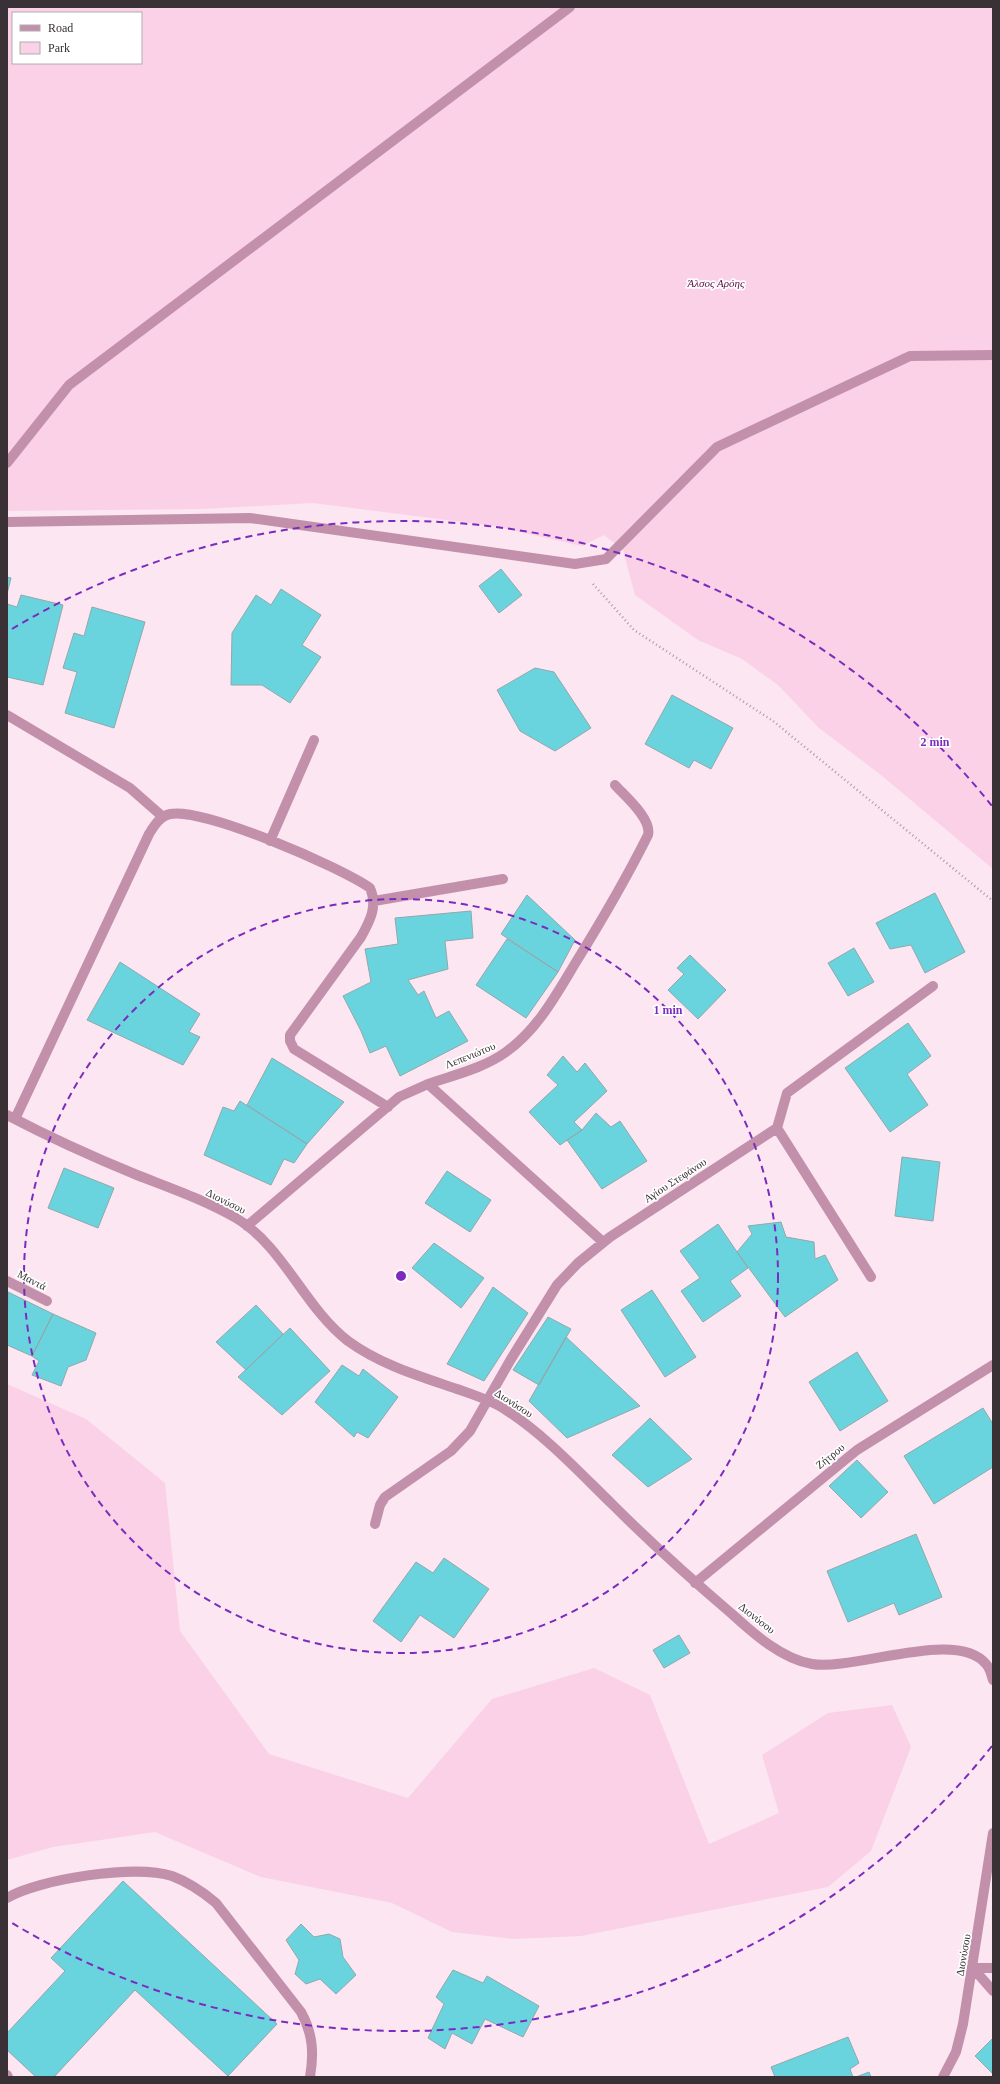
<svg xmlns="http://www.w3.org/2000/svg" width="1000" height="2084" font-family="'Times New Roman',serif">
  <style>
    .green { fill: #fad1e7; fill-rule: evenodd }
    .building { fill: #6ad4de; stroke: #91a8ab }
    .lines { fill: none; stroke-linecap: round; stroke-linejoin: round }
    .path { stroke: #ab9ba3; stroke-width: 2.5; stroke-dasharray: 1 3; stroke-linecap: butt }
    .lane { stroke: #c390ac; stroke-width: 10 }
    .street { stroke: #c390ac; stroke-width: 10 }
    .ring { fill: none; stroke: #7b2cbf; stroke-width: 2; stroke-dasharray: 7 5 }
    .labels { text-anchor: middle; stroke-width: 3.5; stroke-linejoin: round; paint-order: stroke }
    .park-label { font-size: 11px; font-style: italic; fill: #610d46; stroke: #fff }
    .street-label { font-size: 11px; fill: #393135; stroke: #fff }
    .centre { fill: #7b2cbf; stroke: #fff; stroke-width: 2 }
    .ring-label { font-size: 12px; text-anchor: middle; font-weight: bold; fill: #7b2cbf; stroke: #fff; stroke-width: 3.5; stroke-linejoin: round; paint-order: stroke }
  </style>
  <rect width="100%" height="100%" fill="#fbe6f1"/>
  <path class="green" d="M7,7H993V869L881,775L819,728L778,685L742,659L698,640L635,595L623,550L604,535L582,546L494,526L313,503L202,509L7,511ZM13,13H141V63H13Z
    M7,1384L86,1419L165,1483L180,1631L269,1754L408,1798L492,1699L594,1668L650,1695L709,1844L779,1813L762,1755L828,1713L892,1705L911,1747L871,1851L828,1887L581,1936L514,1939L452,1932L392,1903L261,1877L155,1832L53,1847L7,1860Z"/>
  <path class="building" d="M501,569L522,595L499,613L479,586Z
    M7,577L11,578L7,594Z
    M281,589L321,615L302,645L321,657L290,703L262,685H231L232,633L256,595L271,605Z
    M21,595L63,605L43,685L7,677V604L17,607Z
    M92,607L145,622L114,728L65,713L77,672L63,668L74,633L84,636Z
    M535,668L554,672L591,728L555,751L520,731L497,690Z
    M672,695L733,728L711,769L694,760L689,768L645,744Z
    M935,893L965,952L925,973L911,945L890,949L876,923Z
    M527,895L575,940L558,972L501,934Z
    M471,911L473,938L445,941L448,969L408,980L418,995L424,991L436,1018L449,1011L468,1041L400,1076L386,1046L370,1053L361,1031L343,996L371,982L365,949L398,944L395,918Z
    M507,939L558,972L526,1018L476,985Z
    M854,948L874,982L848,996L828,963Z
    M690,955L726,990L698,1019L668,990L684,974L677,968Z
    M120,962L200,1014L189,1032L200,1037L183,1065L87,1020Z
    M908,1023L931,1056L907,1074L928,1105L890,1132L845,1068Z
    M563,1056L577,1072L585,1063L607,1091L574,1122L582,1130L560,1145L529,1112L558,1085L547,1075Z
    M272,1058L344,1102L307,1144L247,1105Z
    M240,1101L307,1144L294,1163L284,1159L271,1185L204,1155L223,1107L234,1111Z
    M596,1113L611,1127L620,1121L647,1161L602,1189L567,1140L582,1130Z
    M902,1157L940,1162L933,1221L895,1216Z
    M64,1168L114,1188L98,1228L48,1208Z
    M447,1171L491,1200L470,1232L425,1203Z
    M781,1222L786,1237L814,1242L815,1259L825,1255L838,1280L785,1317L737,1252L752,1234L748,1226Z
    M718,1224L748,1268L730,1281L741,1296L703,1322L681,1291L700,1278L680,1251Z
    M434,1243L484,1278L461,1308L412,1268Z
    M493,1287L528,1313L484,1381L447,1364Z
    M652,1290L696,1357L665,1377L621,1310Z
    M8,1292L53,1314L32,1356L7,1345Z
    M256,1305L283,1334L246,1370L216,1342Z
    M53,1314L96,1333L86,1360L68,1367L61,1386L32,1375L39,1361L32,1356Z
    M548,1317L571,1329L539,1385L513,1370Z
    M290,1328L330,1371L282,1415L238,1377Z
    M566,1337L640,1406L567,1438L529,1401Z
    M857,1352L888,1401L840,1431L809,1382Z
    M342,1365L359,1376L363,1369L398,1397L368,1438L357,1432L354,1437L315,1402Z
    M983,1408L993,1424V1467L934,1504L904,1456Z
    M650,1418L692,1459L648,1487L612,1455Z
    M857,1460L888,1492L861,1518L829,1486Z
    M916,1534L942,1597L899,1615L894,1603L848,1622L827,1571Z
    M444,1558L489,1589L454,1638L420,1615L401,1642L373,1621L416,1562L433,1573Z
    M679,1635L690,1653L664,1668L653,1650Z
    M123,1881L277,2024L228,2076L135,1990L54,2077H36L7,2050V2033L65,1971L51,1958Z
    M301,1924L314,1937L329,1934L340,1939L343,1957L356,1975L336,1994L320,1979L306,1984L295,1974L299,1960L286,1940Z
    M453,1970L483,1983L487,1976L539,2006L523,2037L485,2019L472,2044L452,2033L445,2049L428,2038L444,2004L436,1997Z
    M848,2037L859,2063L850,2069L853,2077H775L771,2067Z
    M993,2038V2074L975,2056Z
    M869,2072L871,2077H856Z"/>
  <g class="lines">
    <path class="path" d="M593,584L634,630L773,721L993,901"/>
    <path class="lane" d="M7,1898C39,1879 135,1864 172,1876C188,1882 203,1892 216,1903L301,2012C313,2034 314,2053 310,2077
      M7,2075L8,2077"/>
    <path class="street" d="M7,463L69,385L570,7
      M7,522L250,518L575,564L606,559L717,447L910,356L993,355
      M7,715L130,788L163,817
      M270,841L314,740
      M374,901L503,879
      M7,1115C49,1137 93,1157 137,1175C170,1188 205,1200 236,1218C284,1247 304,1307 348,1341C381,1365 419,1376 457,1389C474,1395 491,1400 506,1410C546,1436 579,1472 613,1505C651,1543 691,1579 732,1614C754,1634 782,1659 812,1664C855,1671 957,1628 986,1664C990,1668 991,1674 993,1680
      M15,1119L149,834C154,826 160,816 170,814C203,807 340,867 370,888C378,906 370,921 361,937L290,1035V1041L294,1049L388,1107
      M777,1128L787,1093L933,986
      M247,1226L399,1097L428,1084
      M603,1242L428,1084C454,1075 484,1068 506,1052C538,1029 556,995 576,962C602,920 626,879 648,835C652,819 625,796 615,785
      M7,1281L47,1301
      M375,1524L380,1505L385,1497L451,1451L470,1431L511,1359L557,1285L578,1263L610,1237L777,1128L871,1277
      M695,1583L857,1450L993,1365
      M973,1968L993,1991
      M973,1968H993
      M943,2077L956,2052L963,2024L993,1833"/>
  </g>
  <g class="ring">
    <circle cx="401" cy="1276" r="377"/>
    <path d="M992 1746A755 755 0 0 1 12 1923M12 629A755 755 0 0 1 992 806"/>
  </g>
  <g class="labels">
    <g class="park-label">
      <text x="716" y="287">Άλσος Αρόης</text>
    </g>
    <g class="street-label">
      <text transform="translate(470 1055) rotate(-22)" y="4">Λεπενιώτου</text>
      <text transform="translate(675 1180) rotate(-33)" y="4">Αγίου Στεφάνου</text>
      <text transform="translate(226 1201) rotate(27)" y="4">Διονύσου</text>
      <text transform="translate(32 1280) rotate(27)" y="4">Μαντά</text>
      <text transform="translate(514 1403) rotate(33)" y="4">Διονύσου</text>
      <text transform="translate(830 1456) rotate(-39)" y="4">Ζήτρου</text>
      <text transform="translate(757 1618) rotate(38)" y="4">Διονύσου</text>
      <text transform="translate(963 1955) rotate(-80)" y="4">Διονύσου</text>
    </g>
  </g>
  <circle cx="401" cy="1276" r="6" class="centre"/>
  <g class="ring-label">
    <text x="935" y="746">2 min</text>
    <text x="668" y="1014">1 min</text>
  </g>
  <rect width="1000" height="2084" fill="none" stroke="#393135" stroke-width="16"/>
  <rect x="12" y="12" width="130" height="52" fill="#ffffff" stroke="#b0adae"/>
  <rect x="20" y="25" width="20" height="6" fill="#c390ac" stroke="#b0adae"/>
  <text x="48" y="32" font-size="12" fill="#393135">Road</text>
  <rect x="20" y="42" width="20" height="12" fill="#fad1e7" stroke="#b0adae"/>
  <text x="48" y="52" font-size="12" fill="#393135">Park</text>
</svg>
